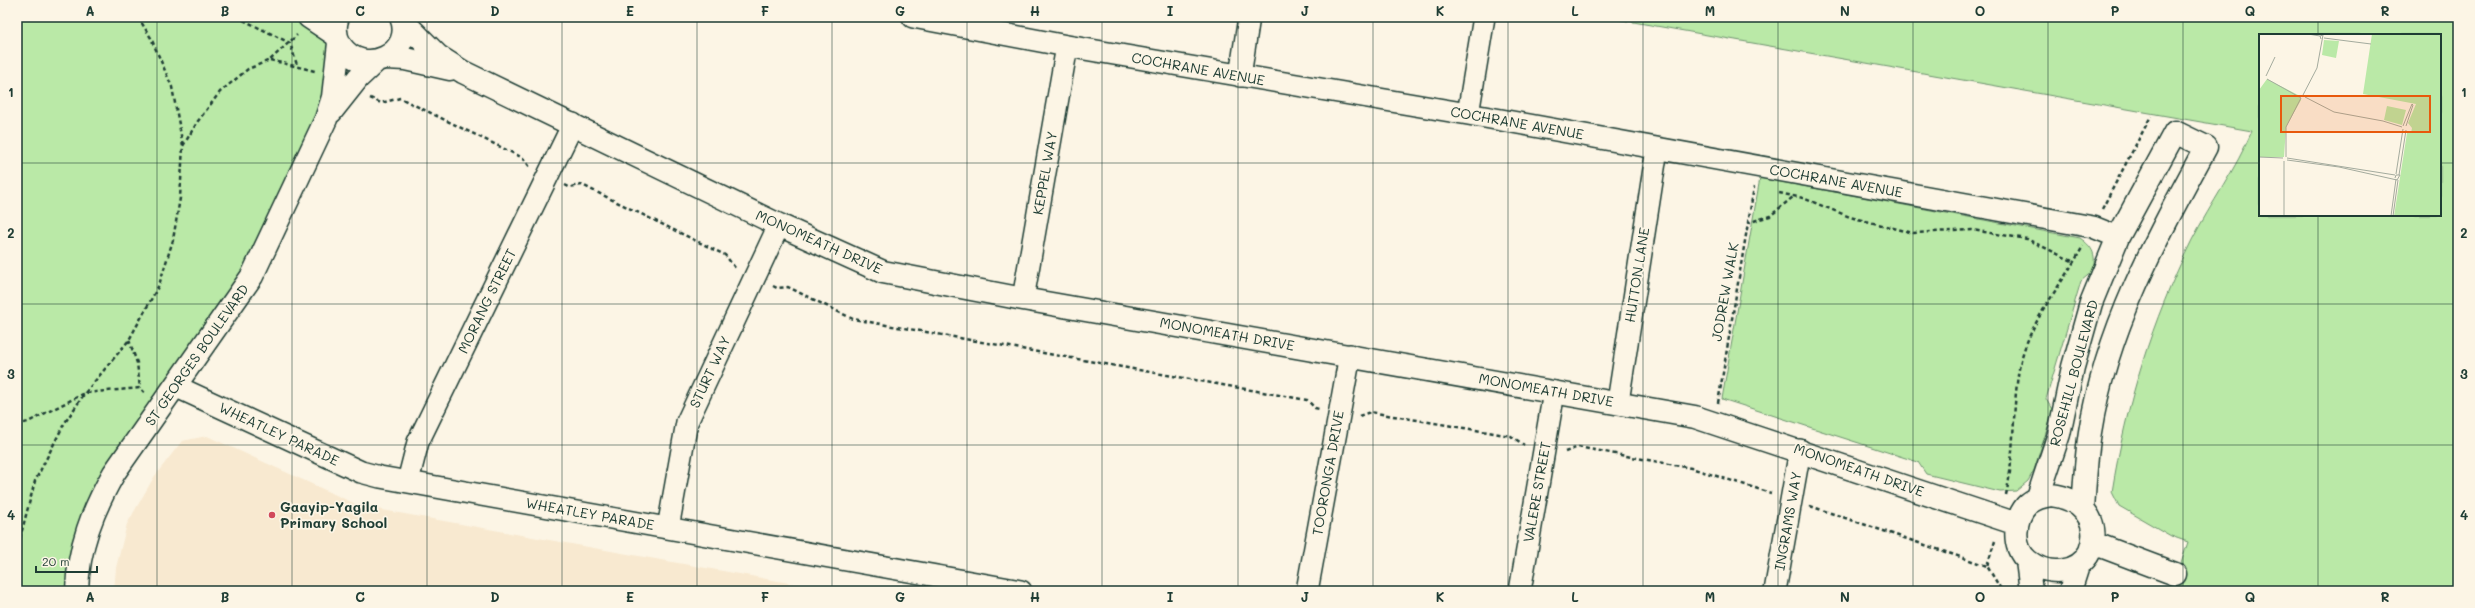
<svg xmlns="http://www.w3.org/2000/svg" width="2475" height="608" font-family="Mali,sans-serif">
  <style>
    .built { fill: #f8e9d0 }
    .green { fill: #bae9a7; stroke: #6c936e; fill-rule: evenodd }
    .lines { fill: none; stroke-linecap: round; stroke-linejoin: round }
    .street-casing { stroke: #1f3d34; stroke-width: 24 }
    .secondary-casing { stroke: #1f3d34; stroke-width: 25 }
    .path { stroke: #1f3d34; stroke-width: 2.5; stroke-dasharray: 4 3; stroke-linecap: butt }
    .street { stroke: #fcf5e5; stroke-width: 21 }
    .secondary { stroke: #fcf5e5; stroke-width: 22 }
    .grid { fill: none; stroke: #1f3d34; stroke-width: 1; stroke-opacity: 0.55 }
    .poi-dot { fill: #d1495b; stroke: #fcf5e5; stroke-width: 1.5 }
    .labels { text-anchor: middle; stroke-width: 3.5; stroke-linejoin: round; paint-order: stroke }
    .street-label { font-size: 14px; fill: #1f3d34; stroke: #fcf5e5 }
    .poi-label { font-size: 14px; font-weight: bold; fill: #1f3d34; stroke: #fcf5e5; text-anchor: start }
    .inset-road { fill: none; stroke: #a4ab9e; stroke-width: 1 }
    .view { fill: #e8590c; fill-opacity: 0.15; stroke: #e8590c; stroke-width: 2 }
    .inset-edge { fill: none; stroke: #1f3d34; stroke-width: 2 }
    .neatline { fill: none; stroke: #1f3d34; stroke-width: 1.5 }
    .grid-label { font-size: 13px; text-anchor: middle; font-weight: bold; fill: #1f3d34 }
  </style>
  <rect width="100%" height="100%" fill="#fcf5e5"/>
  <filter id="ink" filterUnits="userSpaceOnUse"><feTurbulence type="fractalNoise" baseFrequency=".025" numOctaves="2"/><feDisplacementMap in="SourceGraphic" scale="8" xChannelSelector="R" yChannelSelector="G"/><feConvolveMatrix kernelMatrix="1 2 1 2 8 2 1 2 1" color-interpolation-filters="sRGB"/></filter>
  <g filter="url(#ink)">
    <path class="built" d="M207,436L360,506L834,591H114L116,568L127,524L154,477L182,441Z"/>
    <path class="green" d="M17,17H309L336,35L337,71L252,276L114,473L77,591H17Z
      M1605,17H2458V591H2172L2188,542L2171,536L2119,506L2112,492C2126,404 2152,320 2192,240C2211,203 2236,169 2252,131ZM2260,35H2440V215H2260Z
      M1760,178L2080,238C2094,248 2096,255 2093,271L2081,281L2046,399L2053,411L2034,470L2028,481L2016,491L2000,492L1926,474L1918,462L1722,399Z"/>
    <g class="lines">
      <g class="street-casing">
        <path id="street" d="M913,17L1067,46L1468,114L2093,227L2118,237
          M1240,76L1249,17
          M1468,114L1484,17
          M1023,299L1067,46
          M175,386L361,472L380,477L1021,591
          M1618,402L1657,149
          M408,481L418,442L573,124
          M668,528L687,422L779,225
          M1307,591L1350,355
          M1520,591L1554,392
          M1775,591L1800,450"/>
      </g>
      <g class="secondary-casing">
        <path id="secondary" d="M309,17L336,35
          M338,17C334,27 336,38 341,46C363,78 416,54 401,17
          M403,21L438,56L463,72L779,225L883,272L1023,299L1695,417L2017,524
          M386,58L405,59L450,69
          M331,112L358,78L375,62
          M2051,495C2080,498 2102,520 2090,551C2079,575 2047,576 2028,561C2011,548 2014,517 2028,504C2035,498 2043,496 2051,495Z
          M2038,497L2059,434L2073,367L2091,303L2118,237L2175,132L2206,147C2157,237 2106,330 2090,432C2086,457 2085,483 2083,508
          M2093,543L2175,574
          M2027,561L2031,591
          M77,591C78,547 93,510 114,473L252,276L326,119L333,97L339,43
          M2070,591L2078,566"/>
      </g>
      <path class="path" d="M138,17L151,38L172,87L183,146
        M237,17L290,43L297,65
        M270,60L315,71
        M370,98L381,103L400,98L523,158L530,167
        M565,185L569,187L582,185L725,255L736,269
        M1779,193L1803,198L1850,217L1913,233L1972,230L2027,239L2074,262
        M2102,209L2151,116
        M1747,223L1770,216L1793,197
        M773,286L777,288L788,287L853,319L1307,400L1315,408L1319,409
        M129,340L137,363L140,388
        M1718,403L1754,187
        M1359,416L1370,412L1511,436L1524,445
        M17,425L28,422L85,393L140,388L145,393
        M1565,452L1578,447L1691,468L1771,493
        M2006,495C2015,454 2012,411 2019,369C2028,322 2061,287 2083,246
        M1810,506L1987,566
        M1995,541L1987,566L2002,591
        M17,559L20,538L35,481L64,424L85,393L129,340L159,285L173,240L180,198L183,146L198,121L220,92L248,69L270,60L297,35"/>
      <use href="#street" class="street"/>
      <use href="#secondary" class="secondary"/>
    </g>
  </g>
  <path class="grid" d="M157,17V591M292,17V591M427,17V591M562,17V591M697,17V591M832,17V591M967,17V591M1102,17V591M1238,17V591M1373,17V591M1508,17V591M1643,17V591M1778,17V591M1913,17V591M2048,17V591M2183,17V591M2318,17V35M17,163H2260M2440,163H2458M2318,215V591M17,304H2458M17,445H2458"/>
  <circle class="poi-dot" cx="272" cy="515" r="4"/>
  <g class="labels">
    <g class="street-label">
      <text transform="translate(1198 69) rotate(10)" y="5">COCHRANE AVENUE</text>
      <text transform="translate(1517 123) rotate(10)" y="5">COCHRANE AVENUE</text>
      <text transform="translate(1045 173) rotate(-80)" y="5">KEPPEL WAY</text>
      <text transform="translate(1836 181) rotate(10)" y="5">COCHRANE AVENUE</text>
      <text transform="translate(819 242) rotate(24)" y="5">MONOMEATH DRIVE</text>
      <text transform="translate(1637 275) rotate(-81)" y="5">HUTTON LANE</text>
      <text transform="translate(1725 292) rotate(-80)" y="5">JODREW WALK</text>
      <text transform="translate(487 301) rotate(-64)" y="5">MORANG STREET</text>
      <text transform="translate(1227 334) rotate(10)" y="5">MONOMEATH DRIVE</text>
      <text transform="translate(197 355) rotate(-55)" y="5">ST GEORGES BOULEVARD</text>
      <text transform="translate(710 372) rotate(-65)" y="5">STURT WAY</text>
      <text transform="translate(2074 373) rotate(-75)" y="5">ROSEHILL BOULEVARD</text>
      <text transform="translate(1546 390) rotate(10)" y="5">MONOMEATH DRIVE</text>
      <text transform="translate(279 434) rotate(25)" y="5">WHEATLEY PARADE</text>
      <text transform="translate(1859 470) rotate(19)" y="5">MONOMEATH DRIVE</text>
      <text transform="translate(1328 473) rotate(-80)" y="5">TOORONGA DRIVE</text>
      <text transform="translate(1537 492) rotate(-80)" y="5">VALERE STREET</text>
      <text transform="translate(590 514) rotate(10)" y="5">WHEATLEY PARADE</text>
      <text transform="translate(1788 521) rotate(-80)" y="5">INGRAMS WAY</text>
    </g>
    <g class="poi-label">
      <text x="280" y="512">Gaayip-Yagila<tspan x="280" dy="16">Primary School</tspan></text>
    </g>
  </g>
  <g transform="translate(2259 34)">
    <rect width="182" height="182" fill="#fcf5e5"/>
    <path d="M113,0H182V182H135L148,99H152L153,94L149,89L157,70L104,60ZM65,6L80,7L77,24L63,21ZM8,45L39,61L42,66L27,93L25,123H0V56ZM128,72L147,76L143,91L125,86Z" fill="#bae9a7"/>
    <path class="inset-road" d="M49,0L61,2M65,4L112,10M7,42L16,23M8,45L42,64M44,61L58,34L64,1L61,2L62,5M46,63L75,78L124,87L143,93M144,92L153,70L154,71L147,92M0,123L24,124M27,123V93L42,64M28,124L136,141M28,126L80,133L138,146L141,141H137L136,144M25,127V182M137,140L144,95M140,141L147,96M132,182L137,145M134,182L139,146"/>
    <path class="view" d="M22,62H171V98H22Z"/>
    <rect width="182" height="182" class="inset-edge"/>
  </g>
  <rect width="2475" height="608" fill="none" stroke="#fcf5e5" stroke-width="44"/>
  <path d="M36 566v6h61v-6" fill="none" stroke="#1f3d34" stroke-width="2"/>
  <text x="42" y="566" font-size="12" fill="#1f3d34" stroke="#fcf5e5" stroke-width="3" paint-order="stroke">20 m</text>
  <rect x="22" y="22" width="2431" height="564" class="neatline"/>
  <g class="grid-label">
    <text x="90" y="16">A</text>
    <text x="225" y="16">B</text>
    <text x="360" y="16">C</text>
    <text x="495" y="16">D</text>
    <text x="630" y="16">E</text>
    <text x="765" y="16">F</text>
    <text x="900" y="16">G</text>
    <text x="1035" y="16">H</text>
    <text x="1170" y="16">I</text>
    <text x="1305" y="16">J</text>
    <text x="1440" y="16">K</text>
    <text x="1575" y="16">L</text>
    <text x="1710" y="16">M</text>
    <text x="1845" y="16">N</text>
    <text x="1980" y="16">O</text>
    <text x="2115" y="16">P</text>
    <text x="2250" y="16">Q</text>
    <text x="2385" y="16">R</text>
    <text x="11" y="97">1</text>
    <text x="2464" y="97">1</text>
    <text x="11" y="238">2</text>
    <text x="2464" y="238">2</text>
    <text x="11" y="379">3</text>
    <text x="2464" y="379">3</text>
    <text x="11" y="520">4</text>
    <text x="2464" y="520">4</text>
    <text x="90" y="602">A</text>
    <text x="225" y="602">B</text>
    <text x="360" y="602">C</text>
    <text x="495" y="602">D</text>
    <text x="630" y="602">E</text>
    <text x="765" y="602">F</text>
    <text x="900" y="602">G</text>
    <text x="1035" y="602">H</text>
    <text x="1170" y="602">I</text>
    <text x="1305" y="602">J</text>
    <text x="1440" y="602">K</text>
    <text x="1575" y="602">L</text>
    <text x="1710" y="602">M</text>
    <text x="1845" y="602">N</text>
    <text x="1980" y="602">O</text>
    <text x="2115" y="602">P</text>
    <text x="2250" y="602">Q</text>
    <text x="2385" y="602">R</text>
  </g>
</svg>
